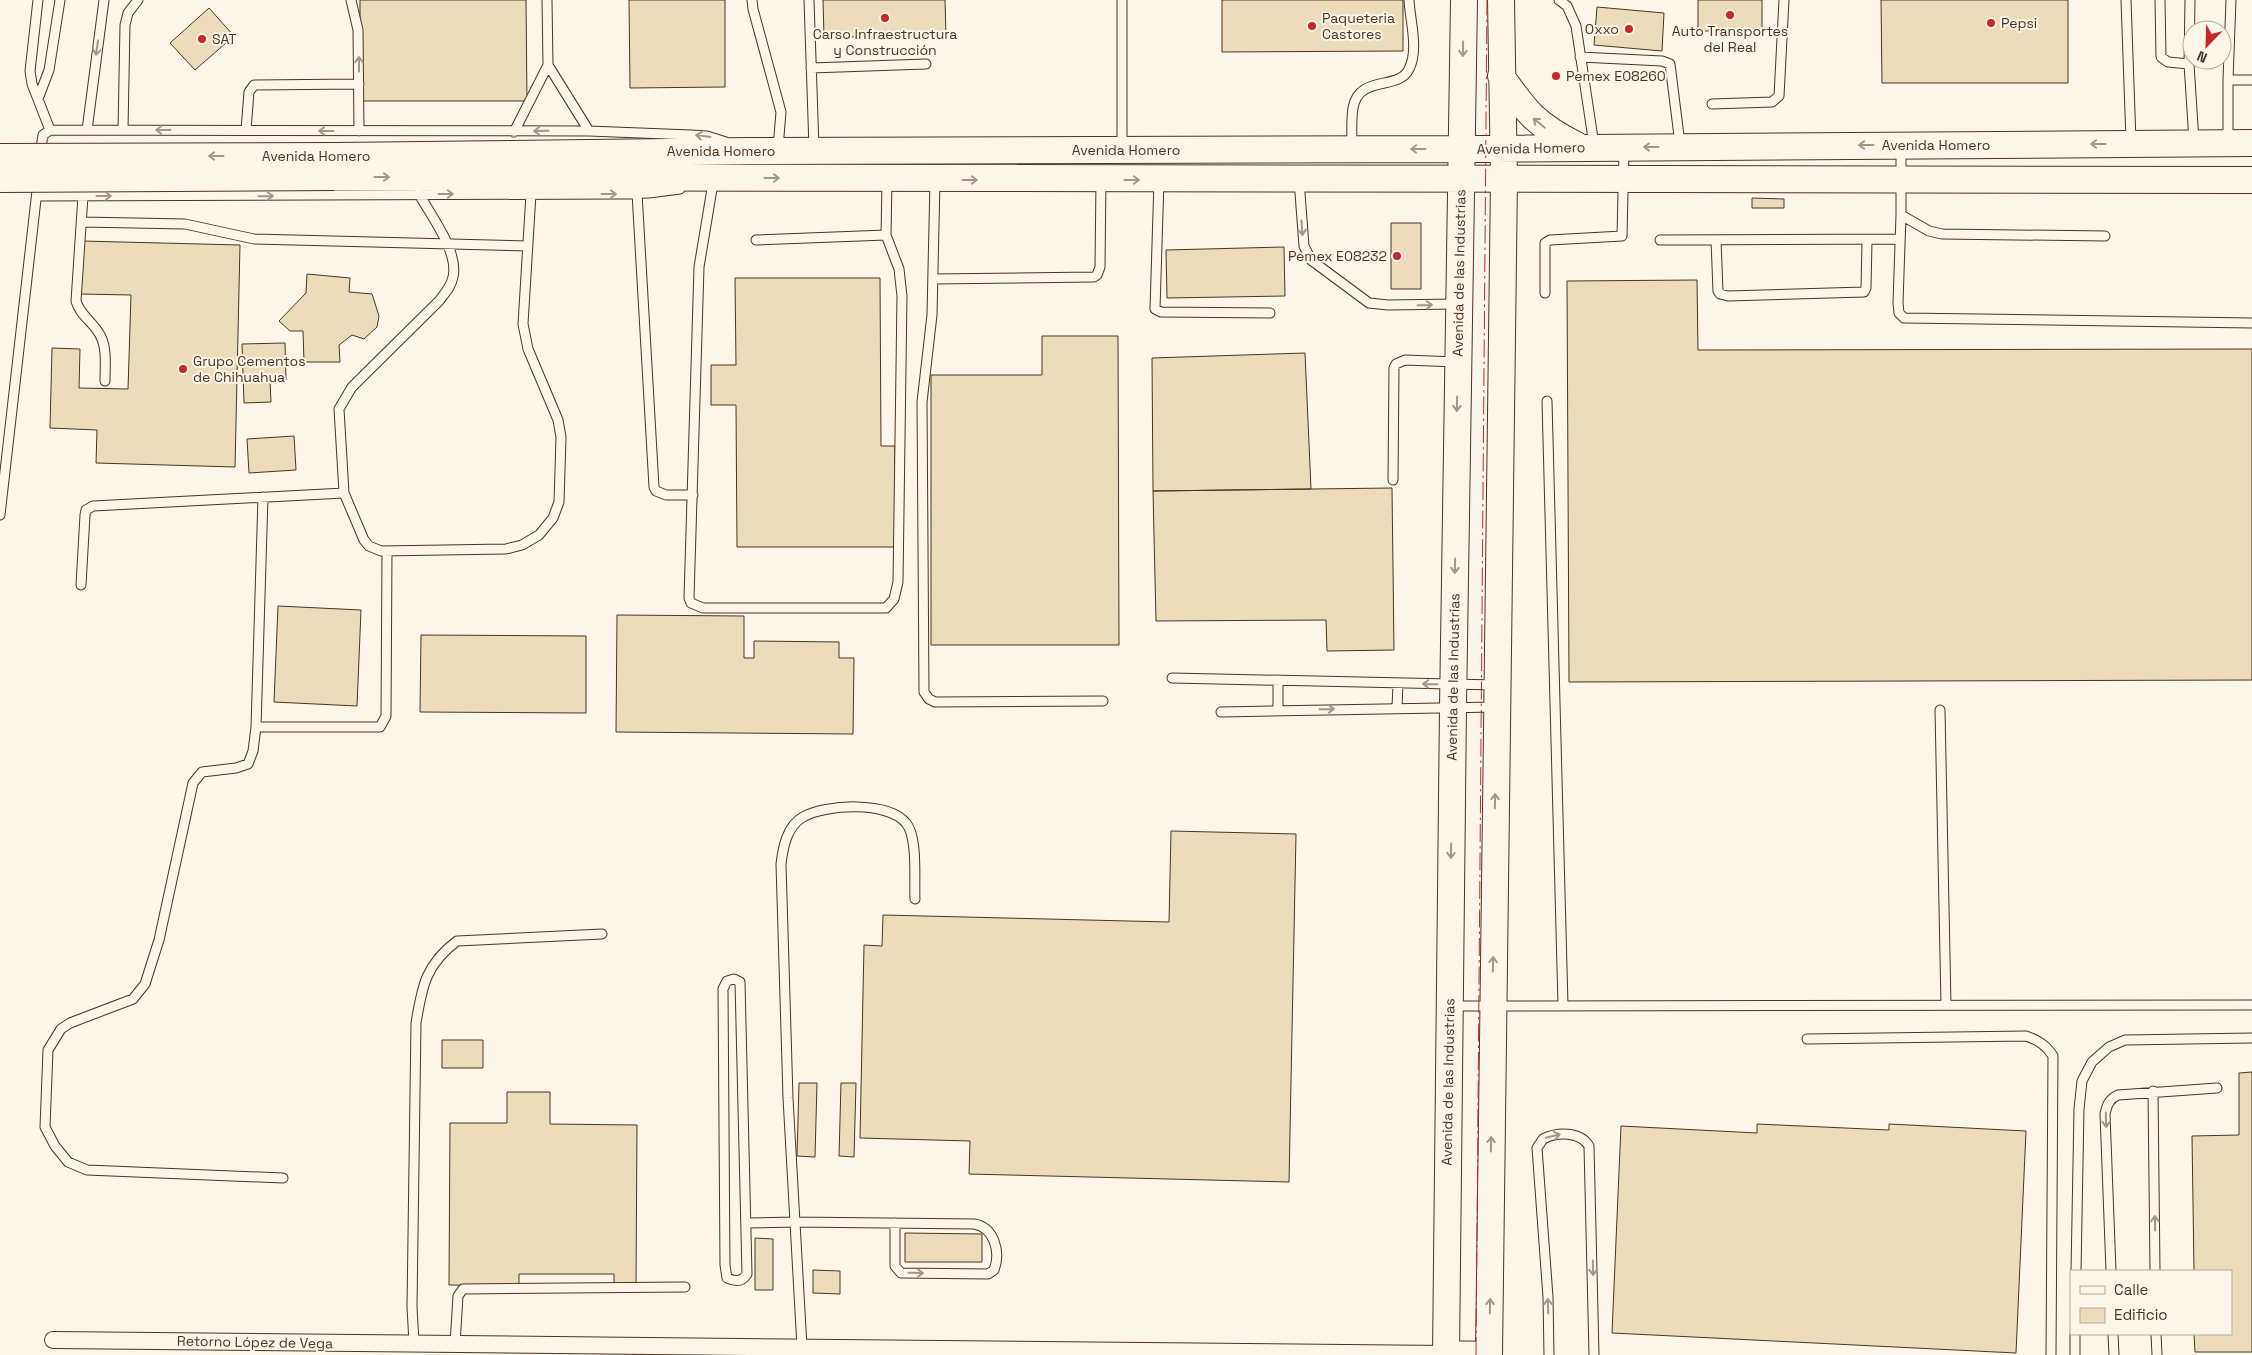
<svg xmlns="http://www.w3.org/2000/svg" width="2252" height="1355" font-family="'Space Grotesk',sans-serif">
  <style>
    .building { fill: #ecdcbc; stroke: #4a3520 }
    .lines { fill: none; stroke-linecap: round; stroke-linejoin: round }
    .service-casing { stroke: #4a3520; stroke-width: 11 }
    .minor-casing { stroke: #4a3520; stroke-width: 18 }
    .primary-casing { stroke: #4a3520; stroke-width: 28 }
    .service { stroke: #fbf6e9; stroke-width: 9 }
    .minor { stroke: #fbf6e9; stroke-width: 16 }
    .primary { stroke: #fbf6e9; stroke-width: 26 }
    .primary-bridge-casing { stroke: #4a3520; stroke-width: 28; stroke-linecap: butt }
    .primary-bridge { stroke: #fbf6e9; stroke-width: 26 }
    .power { stroke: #c62828; stroke-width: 1; stroke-dasharray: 18 4 2.5 4; stroke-linecap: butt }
    .oneway { stroke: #a29684 }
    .poi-dot { fill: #c62828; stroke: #fbf6e9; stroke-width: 2 }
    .labels { text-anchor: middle; stroke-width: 4; stroke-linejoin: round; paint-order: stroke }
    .poi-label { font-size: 14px; fill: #4a3520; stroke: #fbf6e9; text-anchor: start }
    .street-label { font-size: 14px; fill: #4a3520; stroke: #fbf6e9 }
  </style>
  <rect width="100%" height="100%" fill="#fbf6e9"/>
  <path class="building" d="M360,0H526L527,101H360Z
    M629,0H725V87L630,88Z
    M823,0H945L946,36L824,37Z
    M1222,0H1403V51L1222,52Z
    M1698,0H1762V31H1698Z
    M1881,0H2068V83H1882Z
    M1597,7L1664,13L1662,51L1594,45Z
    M209,8L234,36L195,70L170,43Z
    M1752,198L1784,199V208H1752Z
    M1391,223H1421V289H1391Z
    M82,241L240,245L235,467L96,463L97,430L50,428L52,348L80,349L79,388L128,389L131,295L80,294Z
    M1284,247L1285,296L1167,298L1166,250Z
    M307,274L350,278L349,292L372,294L379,316L377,327L364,339L352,335L339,345L340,362H304L303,331H290L279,321L306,293Z
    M735,278H880L881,446H895L896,547H737L736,405H711V365H736Z
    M1697,280L1698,350L2252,349V680L1569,682L1567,281Z
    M1042,336H1118L1119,645H931V375H1042Z
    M285,343L286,380H270L271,402L244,403L242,344Z
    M1305,353L1311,489L1153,491L1152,358Z
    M294,436L296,470L249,473L247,439Z
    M1392,488L1394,650L1327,651L1326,620L1156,621L1153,491Z
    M278,606L361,610L357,706L274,702Z
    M617,615L744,616V658H754V641L839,642V658H854L853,734L616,732Z
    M421,635L586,636V713L420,712Z
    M1171,831L1296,834L1289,1182L969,1174L970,1141L860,1138L864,945L882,946L883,915L1169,922Z
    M442,1040H483V1068H442Z
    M2252,1072V1352H2195L2194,1334H2231V1271H2194L2192,1136L2239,1135V1073Z
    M799,1083H817L815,1157L797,1156Z
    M841,1083H856L854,1157L839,1156Z
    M507,1092H550V1124L637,1125L636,1287H614V1274H519V1286L449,1285L450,1123H507Z
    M1757,1124L1889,1130V1124L2026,1131L2016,1353L1612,1333L1621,1126L1757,1133Z
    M905,1233L982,1234V1262H905Z
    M755,1238L773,1239V1290H755Z
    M813,1270L840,1271V1294L813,1293Z"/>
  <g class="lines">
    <g class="service-casing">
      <path id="service" d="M38,0L30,71L32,84L50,130
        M351,0L358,30L359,131
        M752,0L753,9L781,112L778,148
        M809,0L814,148
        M1122,0V147
        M1559,0L1567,6L1576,26L1594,145
        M2126,0L2131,141
        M2160,0L2161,57L2168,62L2189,64
        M2190,0L2189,64L2194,141
        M1580,57L1662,61L1670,64L1680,144
        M548,65L589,131
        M811,68L926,64
        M2228,80H2252
        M38,99L49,70L60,0
        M1712,104L1772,102L1779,96L1784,0
        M87,130L104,0
        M123,130L125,25L128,13L138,0
        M246,130L249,92L254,85L359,84
        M514,132L548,65L547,0
        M2228,140V80L2231,0
        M1352,147C1352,134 1351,120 1353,108C1359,74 1399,91 1409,69C1419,49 1410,21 1409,0
        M1901,148V215L1898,303L1899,313L1904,318L2252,323
        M40,154L43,135L50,130L589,131L691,135L707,136L726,142
        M935,180L932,315L922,402L924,692L929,699L935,702L1103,701
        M1159,180L1155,309L1161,312L1270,313
        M1299,180L1304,246L1311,260L1369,303L1388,305L1456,304
        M713,183L699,267L689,598L691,603L703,608H886L894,599L898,582L902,296L899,269L886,235L887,181
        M637,193L654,487L656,491L666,495H693
        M419,194C431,216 459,252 453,277C451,287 445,293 439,301L352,387L339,409L344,493L364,540L369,546L381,551L506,549L522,545L539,535L553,518L559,502L561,437L558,420L528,349L523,324L531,194
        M38,196L618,194L649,193L680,189
        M83,196L76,301C80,316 95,323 101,337C107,349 105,367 105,381
        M1901,215L1929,231L1942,234L2105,236
        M82,222L185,224L254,239L528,246
        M756,240L886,235
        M1660,240L1900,239
        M1716,240L1718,291L1720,294L1728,296L1864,292L1866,288L1867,241
        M933,279L1094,277L1097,275L1100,267L1101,180
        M1545,293V243L1550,240L1622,236L1624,150
        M1547,401L1563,1005
        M1393,480L1394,368L1396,364L1405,360L1457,362
        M263,497L256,727H380L386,716L387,551
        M0,515L38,182
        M81,585L85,515L86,510L93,506L344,493
        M1172,678L1496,685
        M1278,680V710
        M1397,708L1398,683
        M1940,710L1946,1005
        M1221,712L1496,707
        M256,727L253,751L248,764L236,768L202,772L193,783L159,940L145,984L133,999L70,1023L61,1029L48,1050L45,1127L55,1146L68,1162L87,1170L283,1178
        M734,979L740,982L747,1274C742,1282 736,1282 727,1278L725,1265L723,989L727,981Z
        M1452,1006L2252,1005
        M1807,1039L2026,1036C2038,1040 2046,1045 2053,1056L2051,1355
        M2153,1091L2155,1271
        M746,1223L795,1222L974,1224C994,1227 1001,1252 994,1270L988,1274L901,1273L895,1266V1223
        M2076,1271L2079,1109L2082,1081L2092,1062L2109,1047L2125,1040L2252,1038
        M2111,1271L2105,1114C2107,1105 2109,1099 2118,1095L2217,1088
        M2113,1334L2114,1355
        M2156,1334L2157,1355
        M414,1343L412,1307L416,1023C422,986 426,964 457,941L602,934
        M455,1344L458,1296L463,1289L685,1287
        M802,1347L788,1098L781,864C783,847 787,826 803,817C826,804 888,801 906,823C918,837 914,880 915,899
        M1549,1355L1548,1297L1537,1148L1543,1139C1557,1132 1580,1131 1589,1146L1594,1355
        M2075,1355V1334"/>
    </g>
    <g class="minor-casing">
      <path id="minor" d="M53,1340L1446,1354"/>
    </g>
    <g class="primary-casing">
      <path id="primary" d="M1501,76C1527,113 1536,125 1578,146
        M335,156L750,151L1461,149L2252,143
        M334,177L2252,180
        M1446,1354L1489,1355L1504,180L1501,0
        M1446,1355L1453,707L1464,0"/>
    </g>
    <use href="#service" class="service"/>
    <use href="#minor" class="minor"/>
    <use href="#primary" class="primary"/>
    <g class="primary-bridge-casing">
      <path id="primary-bridge" d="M0,157L335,156
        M0,179L334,177"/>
    </g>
    <use href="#primary-bridge" class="primary-bridge"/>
    <path class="power" d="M1476,1355L1487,0"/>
  </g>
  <defs><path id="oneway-shaft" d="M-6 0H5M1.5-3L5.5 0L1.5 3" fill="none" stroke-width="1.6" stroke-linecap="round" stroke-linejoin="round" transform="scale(1.25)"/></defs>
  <g class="oneway">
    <use href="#oneway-shaft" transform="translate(97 48) rotate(98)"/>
    <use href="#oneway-shaft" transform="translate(1463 49) rotate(91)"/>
    <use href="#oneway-shaft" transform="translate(359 64) rotate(-90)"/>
    <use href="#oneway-shaft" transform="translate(1539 123) rotate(-141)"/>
    <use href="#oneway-shaft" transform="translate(163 130) rotate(-180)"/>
    <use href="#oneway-shaft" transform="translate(326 131) rotate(-180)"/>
    <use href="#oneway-shaft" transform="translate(541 131) rotate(179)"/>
    <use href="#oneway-shaft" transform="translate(703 136) rotate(-172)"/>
    <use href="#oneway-shaft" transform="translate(2098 144) rotate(180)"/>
    <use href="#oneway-shaft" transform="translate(1866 145) rotate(180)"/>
    <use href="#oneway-shaft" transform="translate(1651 147) rotate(180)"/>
    <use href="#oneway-shaft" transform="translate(1418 149) rotate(180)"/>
    <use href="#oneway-shaft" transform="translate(216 156) rotate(180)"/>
    <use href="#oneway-shaft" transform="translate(382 177)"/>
    <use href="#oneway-shaft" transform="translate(772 178)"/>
    <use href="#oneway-shaft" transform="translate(970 180)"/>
    <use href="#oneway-shaft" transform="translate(1132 180)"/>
    <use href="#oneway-shaft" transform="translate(446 194)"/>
    <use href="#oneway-shaft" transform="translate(609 194)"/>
    <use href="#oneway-shaft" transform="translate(104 196)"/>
    <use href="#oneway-shaft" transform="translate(266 196) rotate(-1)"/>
    <use href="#oneway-shaft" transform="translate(1302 228) rotate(86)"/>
    <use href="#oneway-shaft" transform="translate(1425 305) rotate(-1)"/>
    <use href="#oneway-shaft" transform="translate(1457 404) rotate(91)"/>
    <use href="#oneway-shaft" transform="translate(1455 566) rotate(91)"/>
    <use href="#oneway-shaft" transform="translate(1430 684) rotate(-179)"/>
    <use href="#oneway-shaft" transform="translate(1327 709) rotate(-1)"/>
    <use href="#oneway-shaft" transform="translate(1495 801) rotate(-89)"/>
    <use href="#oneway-shaft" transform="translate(1451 851) rotate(91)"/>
    <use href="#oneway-shaft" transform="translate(1493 964) rotate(-89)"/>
    <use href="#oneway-shaft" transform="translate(2106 1120) rotate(89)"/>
    <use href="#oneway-shaft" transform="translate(1553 1136) rotate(-14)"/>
    <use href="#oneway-shaft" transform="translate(1491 1144) rotate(-89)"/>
    <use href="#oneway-shaft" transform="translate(2155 1223) rotate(-91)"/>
    <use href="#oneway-shaft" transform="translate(1593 1268) rotate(89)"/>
    <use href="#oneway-shaft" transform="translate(916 1273) rotate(1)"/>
    <use href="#oneway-shaft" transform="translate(1490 1306) rotate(-89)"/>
    <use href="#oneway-shaft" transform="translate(1548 1306) rotate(-92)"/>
  </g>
  <g class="poi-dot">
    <circle cx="1730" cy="15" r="5"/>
    <circle cx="885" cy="18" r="5"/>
    <circle cx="1991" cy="23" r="5"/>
    <circle cx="1312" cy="26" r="5"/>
    <circle cx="1629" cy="29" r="5"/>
    <circle cx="202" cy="39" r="5"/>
    <circle cx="1556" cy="76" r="5"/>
    <circle cx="1397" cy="256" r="5"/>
    <circle cx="183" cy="369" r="5"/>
  </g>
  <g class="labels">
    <g class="poi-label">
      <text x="1322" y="23">Paqueteria<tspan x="1322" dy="16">Castores</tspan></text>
      <text x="2001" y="28">Pepsi</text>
      <text x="1619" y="34" text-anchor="end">Oxxo</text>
      <text x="1730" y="36" text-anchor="middle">Auto Transportes<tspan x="1730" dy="16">del Real</tspan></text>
      <text x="885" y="39" text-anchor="middle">Carso Infraestructura<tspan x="885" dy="16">y Construcción</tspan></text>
      <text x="212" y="44">SAT</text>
      <text x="1566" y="81">Pemex E08260</text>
      <text x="1387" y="261" text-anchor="end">Pemex E08232</text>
      <text x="193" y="366">Grupo Cementos<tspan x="193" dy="16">de Chihuahua</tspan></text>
    </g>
    <g class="street-label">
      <text x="1936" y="150">Avenida Homero</text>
      <text transform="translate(1531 148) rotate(-1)" y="5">Avenida Homero</text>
      <text x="1126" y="155">Avenida Homero</text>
      <text x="721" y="156">Avenida Homero</text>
      <text x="316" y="161">Avenida Homero</text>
      <text transform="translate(1459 273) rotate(-89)" y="5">Avenida de las Industrias</text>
      <text transform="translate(1453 677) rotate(-89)" y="5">Avenida de las Industrias</text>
      <text transform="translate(1448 1082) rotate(-89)" y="5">Avenida de las Industrias</text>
      <text transform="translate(255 1342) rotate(1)" y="5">Retorno López de Vega</text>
    </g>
  </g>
  <rect x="2070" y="1270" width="162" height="65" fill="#fbf6e9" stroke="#b4a999"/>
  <rect x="2080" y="1286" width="25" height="8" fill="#fbf6e9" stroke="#b4a999"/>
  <text x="2114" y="1295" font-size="15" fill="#4a3520">Calle</text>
  <rect x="2080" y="1308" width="25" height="15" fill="#ecdcbc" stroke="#b4a999"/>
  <text x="2114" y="1320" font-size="15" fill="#4a3520">Edificio</text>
  <g transform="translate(2207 45) rotate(203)"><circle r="24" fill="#fbf6e9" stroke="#b4a999"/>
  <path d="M0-4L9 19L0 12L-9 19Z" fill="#c62828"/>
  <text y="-8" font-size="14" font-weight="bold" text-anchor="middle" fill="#4a3520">N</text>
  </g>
</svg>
